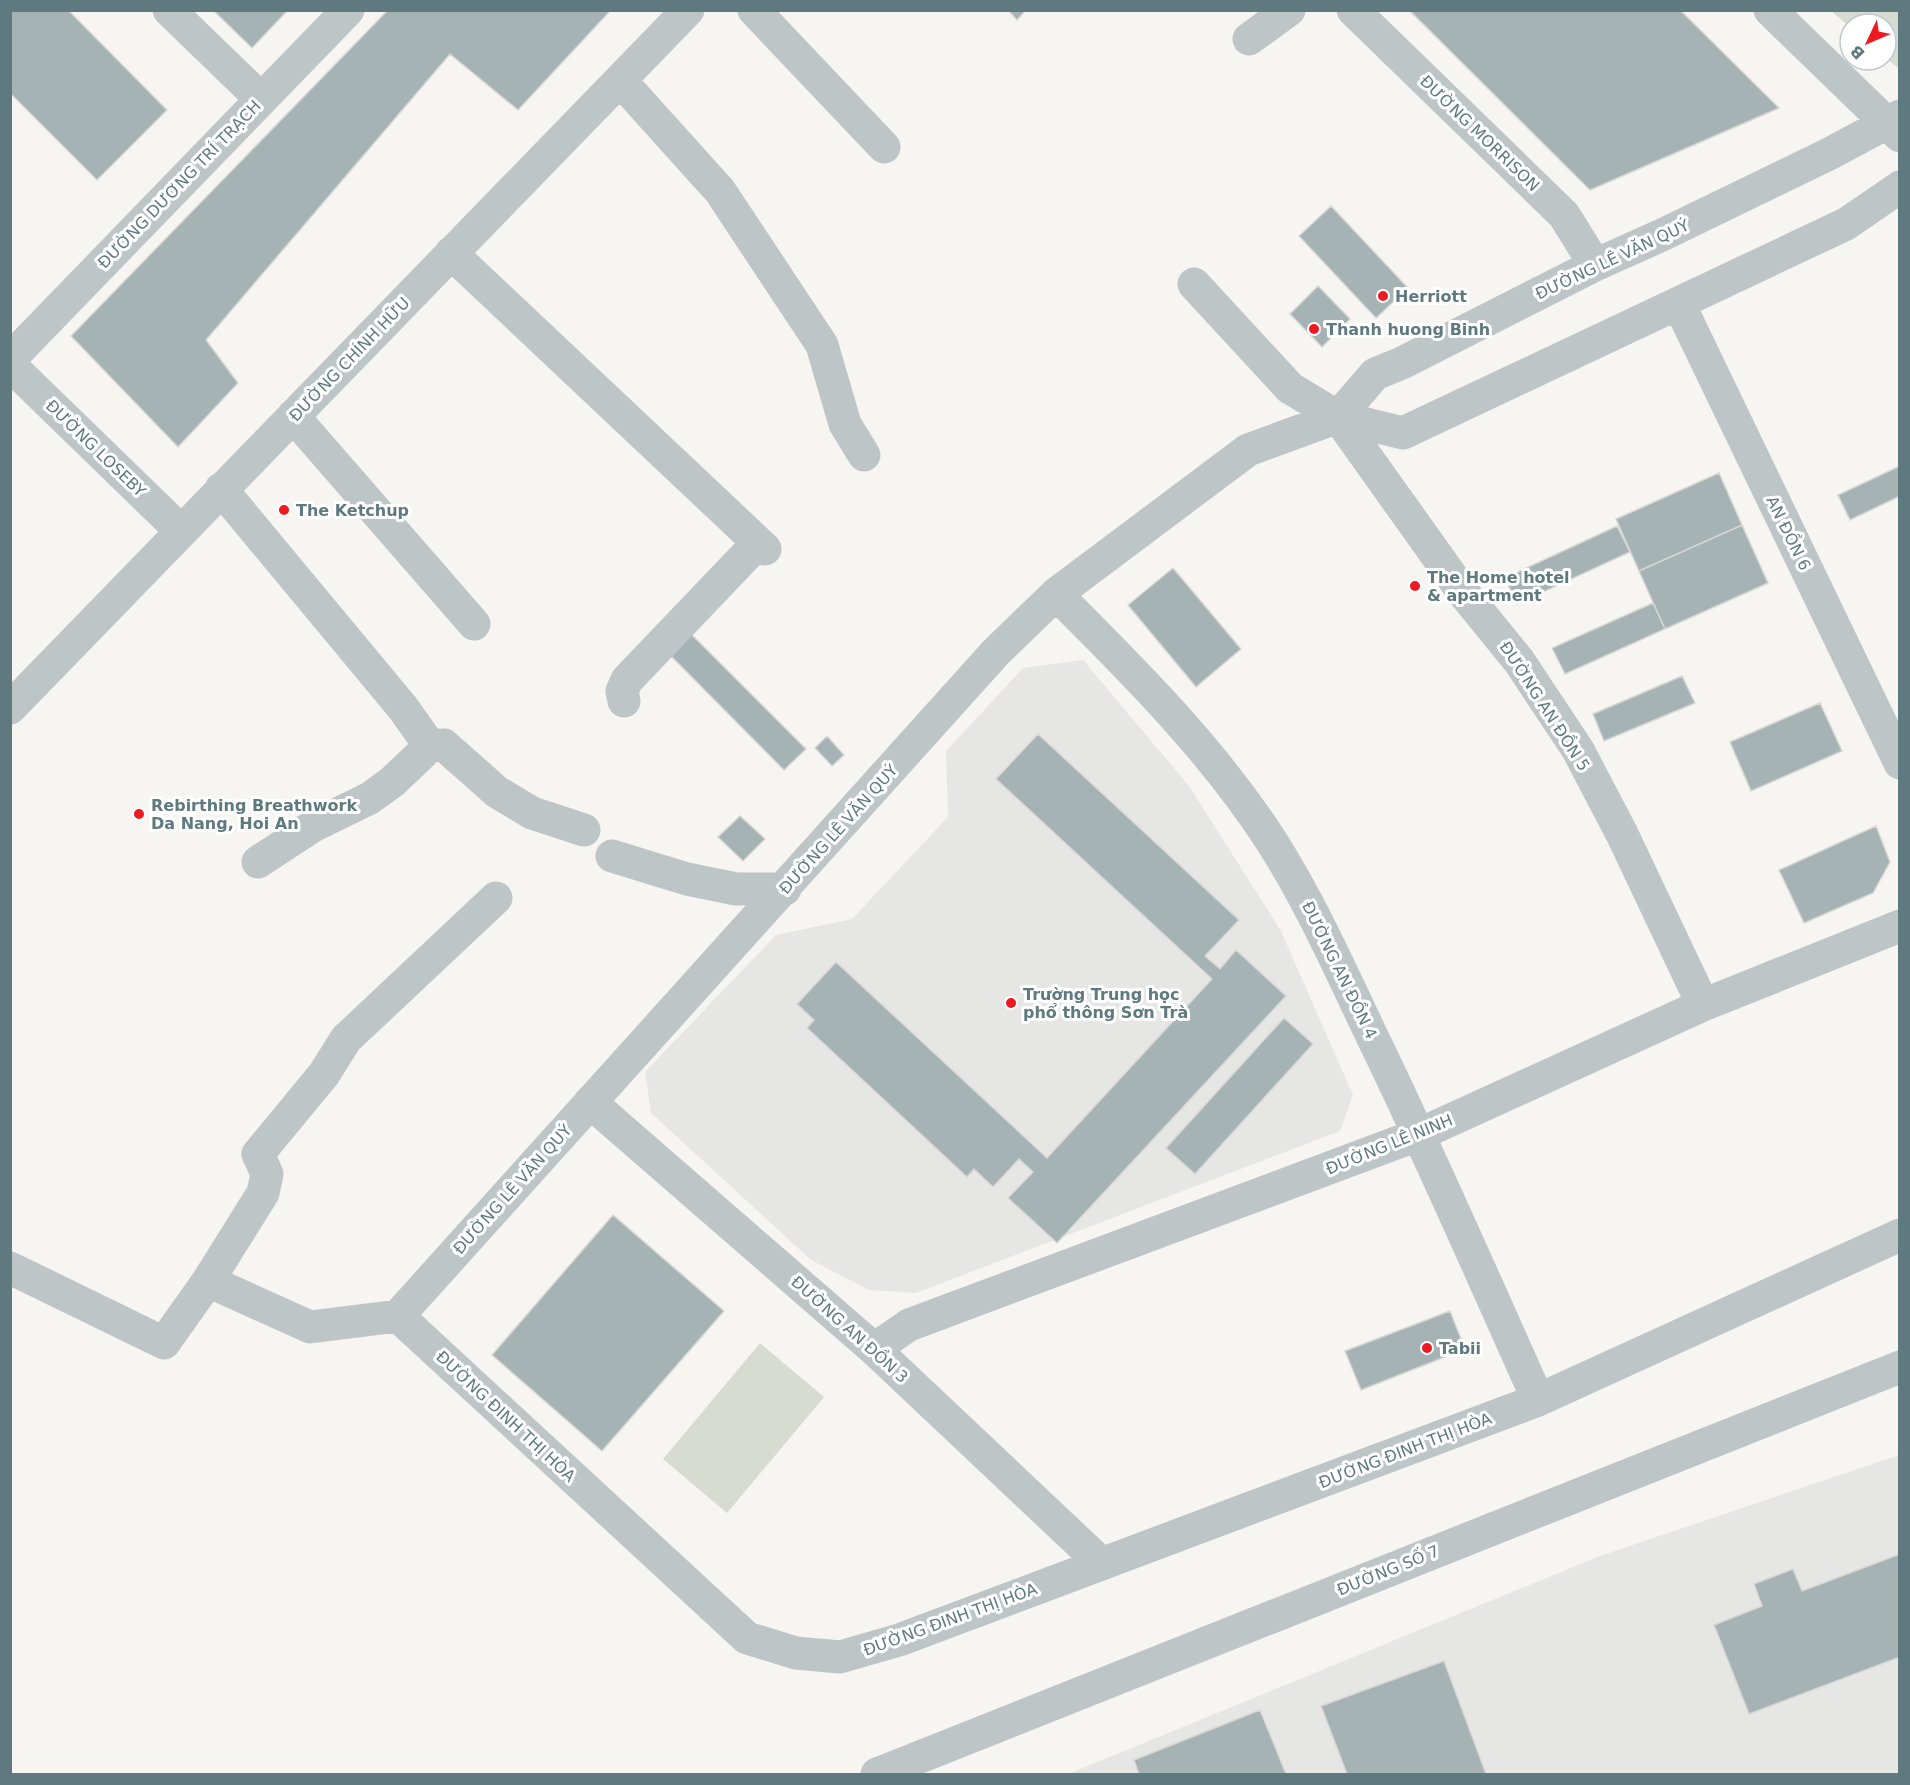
<svg xmlns="http://www.w3.org/2000/svg" width="1910" height="1785" font-family="'DejaVu Sans',sans-serif">
  <style>
    .built { fill: #e6e7e5 }
    .green { fill: #d7dbd1 }
    .building { fill: #a5b3b4; stroke: #d7d6d5; stroke-width: 1.5 }
    .lines { fill: none; stroke-linecap: round; stroke-linejoin: round }
    .minor { stroke: #bec5c7; stroke-width: 33 }
    .poi-dot { fill: #ef1922; stroke: #fff; stroke-width: 2 }
    .labels { text-anchor: middle; stroke-width: 6; stroke-linejoin: round; paint-order: stroke }
    .street-label { font-size: 16px; fill: #5f7a7f; stroke: #fff }
    .poi-label { font-size: 16px; font-weight: bold; fill: #5f7a7f; stroke: #fff; text-anchor: start }
  </style>
  <rect width="100%" height="100%" fill="#f6f5f2"/>
  <path class="built" d="M1083,660L1189,786L1281,931L1353,1095L1340,1131L916,1293L869,1290L811,1260L651,1113L645,1072L776,935L852,919L948,817L946,751L1023,668Z
    M1899,1455V1774H1068L1600,1556Z"/>
  <path class="green" d="M1831,11H1899V69L1886,58V24H1850V27Z
    M760,1343L824,1397L727,1513L663,1459Z"/>
  <path class="building" d="M10,10H68L167,110L97,180L10,93Z
    M213,10H288L252,48Z
    M388,10H611L518,110L450,54L206,340L238,383L178,447L71,336Z
    M1008,10H1026L1017,20Z
    M1409,10H1680L1779,108L1590,190Z
    M1331,206L1408,288L1376,318L1299,236Z
    M1318,286L1350,319L1322,347L1290,314Z
    M1900,466V496L1850,520L1838,495Z
    M1719,473L1742,525L1639,571L1616,519Z
    M1742,525L1768,583L1665,629L1639,571Z
    M1617,526L1630,552L1517,604L1505,578Z
    M1173,568L1241,649L1196,687L1128,605Z
    M1653,603L1665,629L1565,674L1552,648Z
    M690,633L806,749L784,770L669,654Z
    M1682,676L1695,703L1604,741L1593,714Z
    M1820,703L1842,751L1751,791L1730,742Z
    M1038,734L1239,920L1205,956L1220,969L1236,950L1286,996L1057,1243L1008,1198L1033,1172L1019,1159L993,1187L974,1169L967,1177L807,1028L814,1020L797,1004L836,962L1047,1158L1212,979L996,779Z
    M827,736L844,755L832,766L815,748Z
    M740,816L765,839L743,861L718,837Z
    M1876,826L1890,862L1873,893L1804,923L1779,870Z
    M1284,1018L1313,1044L1195,1174L1166,1148Z
    M613,1215L724,1311L602,1451L492,1355Z
    M1450,1311L1465,1349L1361,1390L1345,1351Z
    M1900,1554V1657L1749,1714L1714,1625L1762,1606L1754,1584L1793,1569L1802,1591Z
    M1444,1661L1486,1774H1347L1321,1706Z
    M1260,1710L1286,1774H1139L1134,1760Z"/>
  <g class="lines">
    <path class="minor" d="M169,10L261,99
      M754,10L884,147
      M1353,10L1564,215L1595,265
      M1770,10L1900,136
      M1249,39L1289,10
      M620,80L720,191L822,345L845,424L864,455
      M451,253L765,549
      M1194,284L1290,388L1338,417L1462,591L1519,661L1578,750L1622,834L1703,1005
      M1679,304L1900,763
      M10,359L348,10
      M10,365L181,531
      M293,416L474,624
      M1338,417L1403,433L1846,224L1900,187
      M221,489L403,708L430,746L392,782L370,798L313,826L258,862
      M1056,594C1134,672 1212,749 1272,842C1310,902 1339,967 1370,1032C1429,1153 1483,1277 1538,1400
      M624,701L622,691L627,680L758,543
      M10,708L688,10
      M430,746L444,745L497,792L532,813L584,830
      M612,856L687,879L736,889H785
      M590,1102L874,1349L1102,1564
      M10,1268L164,1343L208,1281L310,1327L398,1316L747,1638L796,1653L840,1657L899,1640L1538,1400L1900,1235
      M208,1281L263,1193L267,1174L258,1154L324,1074L346,1039L496,898
      M398,1316L996,652L1056,594L1248,450L1338,417L1375,374L1402,363L1595,265L1662,235L1829,154L1900,116
      M874,1349L909,1325L1420,1134L1703,1005L1900,926
      M877,1774L1900,1367"/>
  </g>
  <g class="poi-dot">
    <circle cx="1383" cy="296" r="6"/>
    <circle cx="1314" cy="329" r="6"/>
    <circle cx="284" cy="510" r="6"/>
    <circle cx="1415" cy="586" r="6"/>
    <circle cx="139" cy="814" r="6"/>
    <circle cx="1011" cy="1003" r="6"/>
    <circle cx="1427" cy="1348" r="6"/>
  </g>
  <g class="labels">
    <g class="street-label">
      <text transform="translate(1480 133) rotate(44)" y="6">ĐƯỜNG MORRISON</text>
      <text transform="translate(179 184) rotate(-46)" y="6">ĐƯỜNG DƯƠNG TRÍ TRẠCH</text>
      <text transform="translate(1612 259) rotate(-25)" y="6">ĐƯỜNG LÊ VĂN QUÝ</text>
      <text transform="translate(349 359) rotate(-46)" y="6">ĐƯỜNG CHÍNH HỮU</text>
      <text transform="translate(96 448) rotate(44)" y="6">ĐƯỜNG LOSEBY</text>
      <text transform="translate(1789 533) rotate(64)" y="6">AN ĐỒN 6</text>
      <text transform="translate(1545 706) rotate(57)" y="6">ĐƯỜNG AN ĐỒN 5</text>
      <text transform="translate(838 829) rotate(-48)" y="6">ĐƯỜNG LÊ VĂN QUÝ</text>
      <text transform="translate(1340 970) rotate(64)" y="6">ĐƯỜNG AN ĐỒN 4</text>
      <text transform="translate(1389 1144) rotate(-22)" y="6">ĐƯỜNG LÊ NINH</text>
      <text transform="translate(512 1189) rotate(-48)" y="6">ĐƯỜNG LÊ VĂN QUÝ</text>
      <text transform="translate(850 1329) rotate(42)" y="6">ĐƯỜNG AN ĐỒN 3</text>
      <text transform="translate(506 1416) rotate(43)" y="6">ĐƯỜNG ĐINH THỊ HÒA</text>
      <text transform="translate(1405 1450) rotate(-21)" y="6">ĐƯỜNG ĐINH THỊ HÒA</text>
      <text transform="translate(1388 1570) rotate(-22)" y="6">ĐƯỜNG SỐ 7</text>
      <text transform="translate(950 1619) rotate(-20)" y="6">ĐƯỜNG ĐINH THỊ HÒA</text>
    </g>
    <g class="poi-label">
      <text x="1395" y="302">Herriott</text>
      <text x="1326" y="335">Thanh huong Binh</text>
      <text x="296" y="516">The Ketchup</text>
      <text x="1427" y="583">The Home hotel<tspan x="1427" dy="18">&amp; apartment</tspan></text>
      <text x="151" y="811">Rebirthing Breathwork<tspan x="151" dy="18">Da Nang, Hoi An</tspan></text>
      <text x="1023" y="1000">Trường Trung học<tspan x="1023" dy="18">phổ thông Sơn Trà</tspan></text>
      <text x="1439" y="1354">Tabii</text>
    </g>
  </g>
  <rect width="1910" height="1785" fill="none" stroke="#5f7a7f" stroke-width="24"/>
  <g transform="translate(1868 42) rotate(226)"><circle r="28" fill="#ffffff" stroke="#bfcacc" stroke-width="1.5"/>
  <path d="M0-4.5L10 22L0 15L-10 22Z" fill="#ef1922"/>
  <text y="-9" font-size="16" font-weight="bold" text-anchor="middle" fill="#5f7a7f">B</text>
  </g>
</svg>
